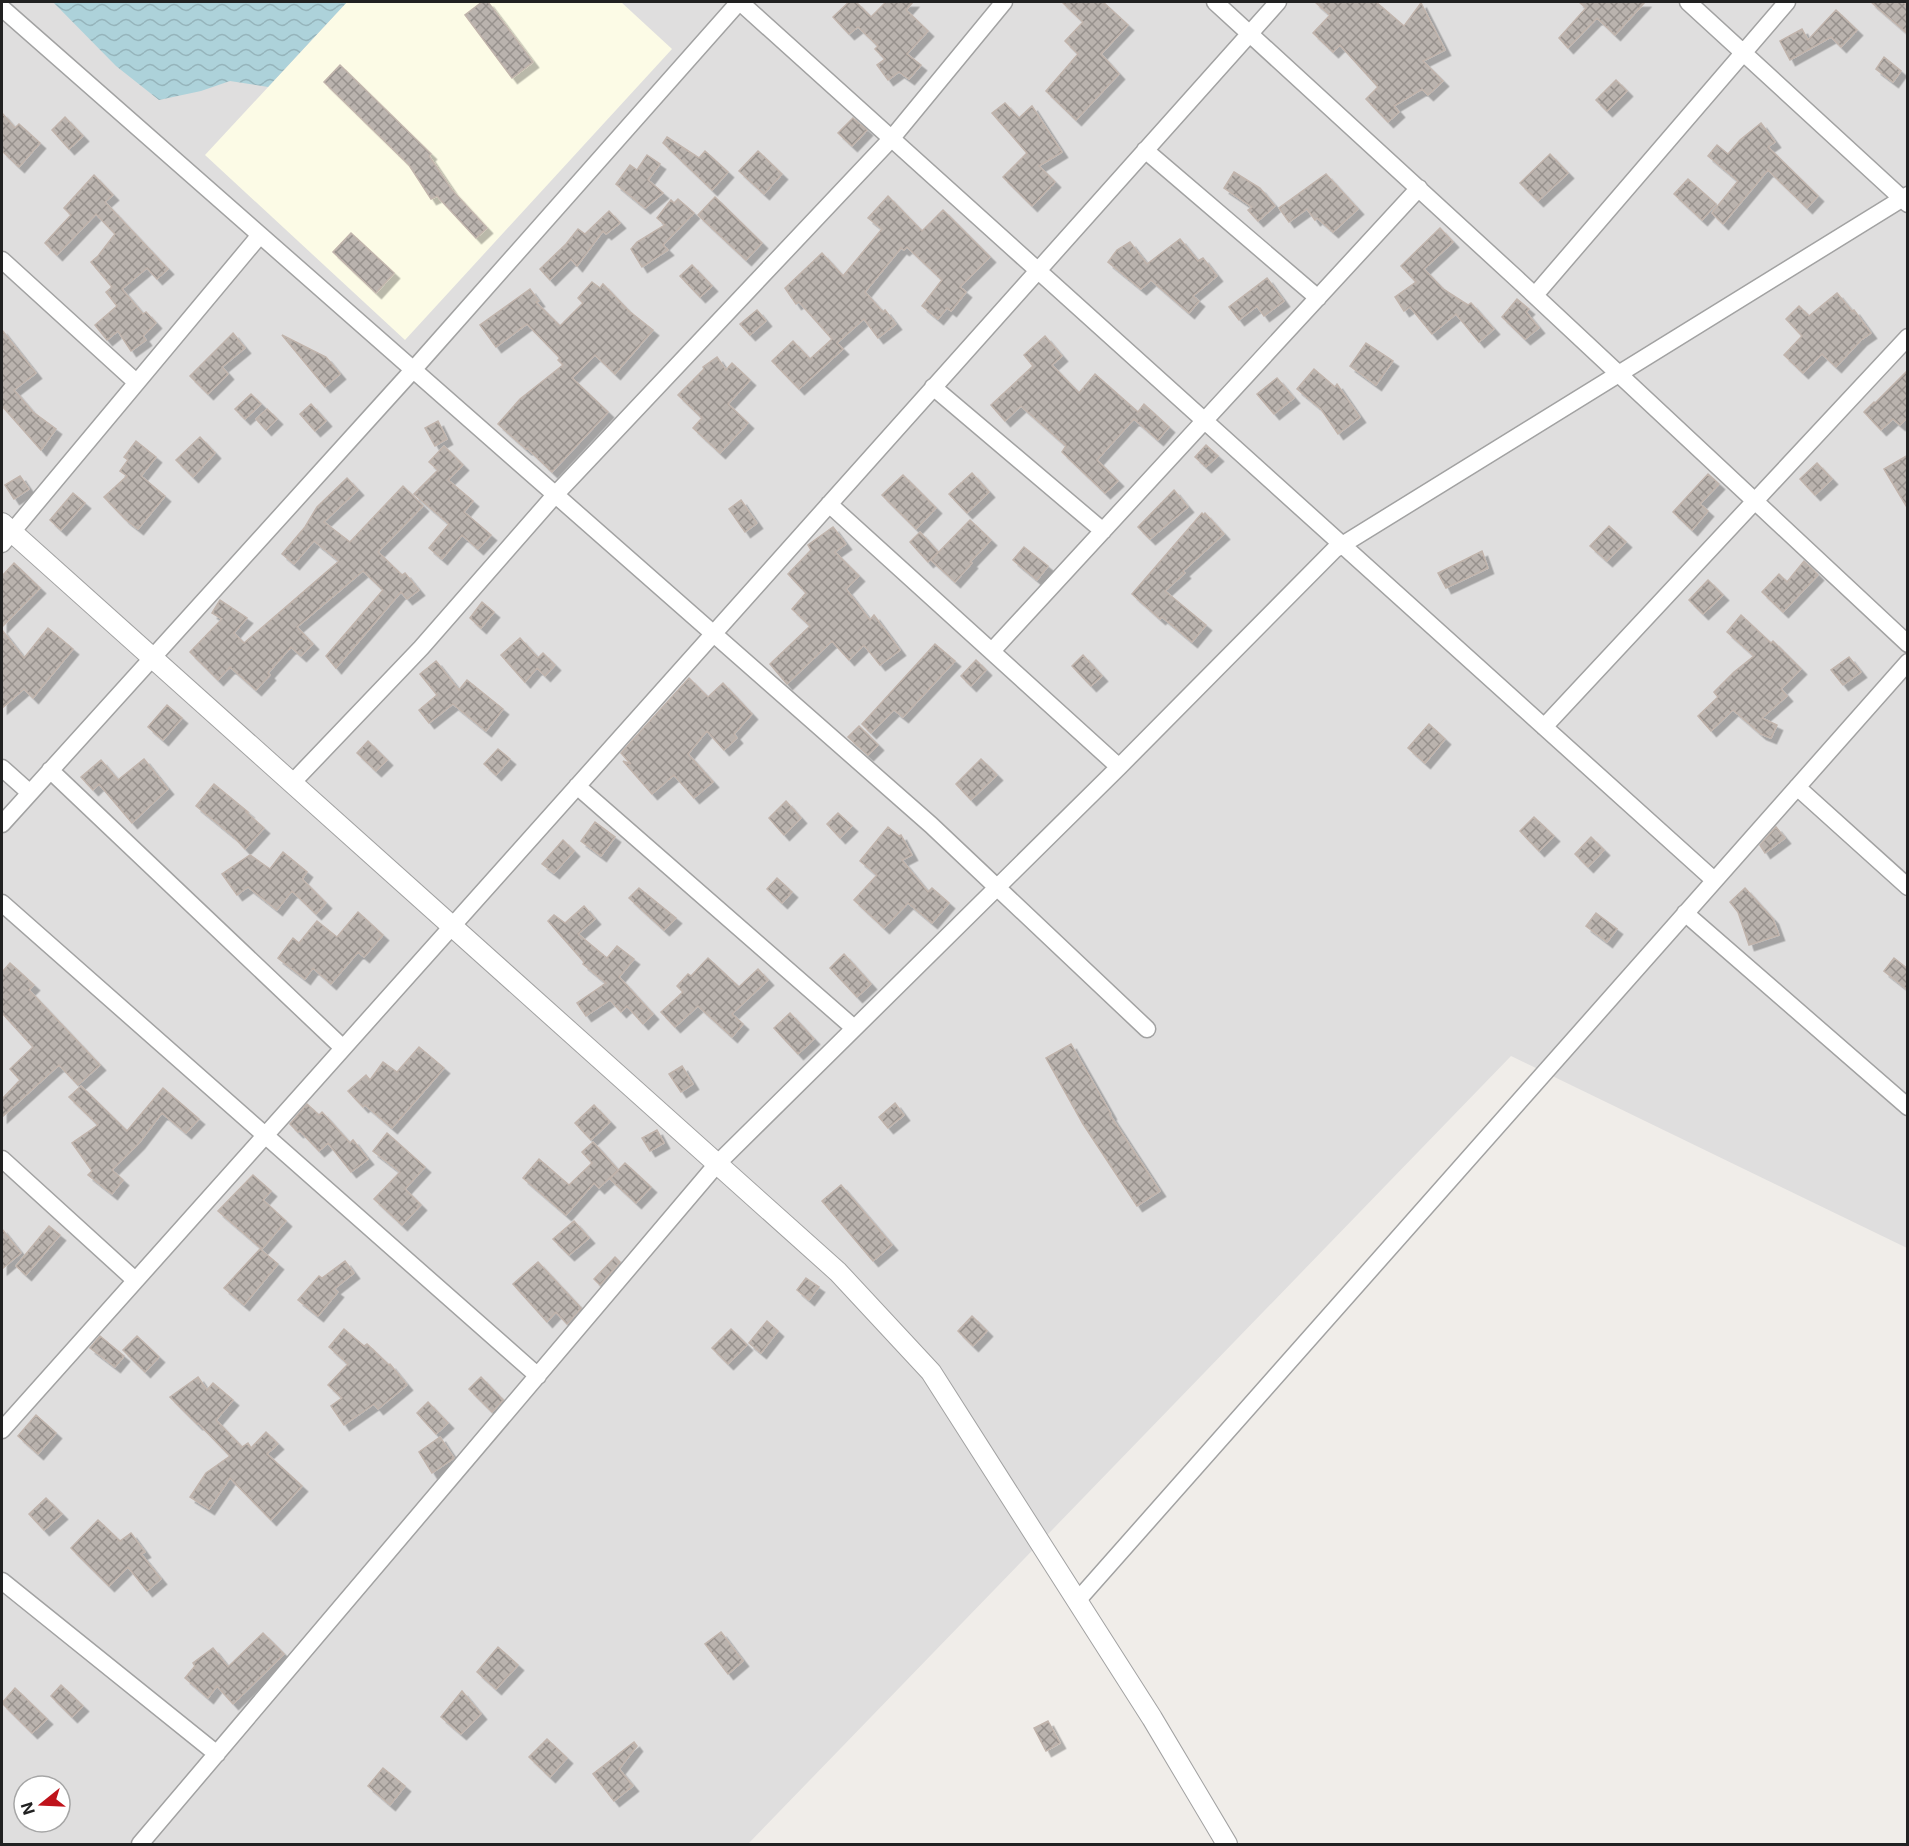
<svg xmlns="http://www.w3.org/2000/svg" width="1909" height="1846" font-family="Inter,sans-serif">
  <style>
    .residential { fill: #dfdede; fill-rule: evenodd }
    .education { fill: #fcfbe6 }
    .water { fill: url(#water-waves) }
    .building { fill: url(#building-cross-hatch); stroke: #c1b4ac; stroke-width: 1.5; filter: url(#shadow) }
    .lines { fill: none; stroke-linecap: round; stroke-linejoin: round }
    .minor-casing { stroke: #a2a2a2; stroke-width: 19 }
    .tertiary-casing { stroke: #a2a2a2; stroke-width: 22 }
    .minor { stroke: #fff; stroke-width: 16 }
    .tertiary { stroke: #fff; stroke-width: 20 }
  </style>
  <defs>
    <pattern id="water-waves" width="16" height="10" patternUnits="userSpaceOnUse" patternTransform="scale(1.5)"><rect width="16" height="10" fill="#add2da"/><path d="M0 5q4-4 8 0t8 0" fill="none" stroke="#95b4bb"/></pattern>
    <pattern id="building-cross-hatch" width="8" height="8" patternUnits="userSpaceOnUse" patternTransform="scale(1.5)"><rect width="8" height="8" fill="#bab3ae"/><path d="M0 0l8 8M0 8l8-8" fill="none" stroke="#97918d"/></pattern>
    <filter id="shadow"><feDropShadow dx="5.5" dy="5.5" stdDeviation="0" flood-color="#0004"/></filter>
  </defs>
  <rect width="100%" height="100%" fill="#f0ede9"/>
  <path class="residential" d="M2,2H1907V1248L1511,1056L748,1844H2ZM24,1786H60V1822H24Z"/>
  <path class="education" d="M347,2H621L672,49L405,340L205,155Z"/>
  <path class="water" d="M53,2H347L268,87L230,81L201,91L159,100L116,66Z"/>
  <path class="building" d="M482,2H488L533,62L512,78L465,15Z
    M849,2H856L871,17L886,2H913L906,10L928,31L907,54L921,65L909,79L899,72L888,80L877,65L885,59L875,49L878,46L858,27L849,34L833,17Z
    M1062,2H1103L1128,25L1101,54L1119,74L1076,120L1046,91L1078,54L1065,41L1083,22Z
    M1315,2H1376L1404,26L1421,3L1445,50L1423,61L1443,81L1428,95L1422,89L1394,106L1399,112L1388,122L1366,99L1378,87L1340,45L1333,52L1313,33L1330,15Z
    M1579,2H1645L1615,35L1597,18L1568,48L1559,38L1586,8Z
    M1871,2H1903L1908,6V34Z
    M1836,10L1857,30L1841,47L1831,37L1790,60L1780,41L1802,29L1808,40Z
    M1884,57L1901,71L1893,82L1876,69Z
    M340,65L431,154L429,156L452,190L487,228L476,238L437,196L431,199L409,165L324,82Z
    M1616,80L1627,91L1607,111L1596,100Z
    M1005,103L1019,118L1032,106L1062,152L1039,166L1055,182L1032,206L1003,177L1027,153L992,113Z
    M2,113L15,128L19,124L40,143L19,167L2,151Z
    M65,117L83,136L69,149L52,130Z
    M853,118L867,130L852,146L838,133Z
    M1761,123L1775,142L1768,147L1818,196L1807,208L1768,170L1723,224L1712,213L1738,181L1708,156L1717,145L1728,154L1740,140Z
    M667,137L699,158L705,151L728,172L712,190L663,143Z
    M758,151L782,174L764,194L739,171Z
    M1550,154L1568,173L1538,201L1520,183Z
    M647,155L660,164L648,180L663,193L645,208L616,184L630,165L637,170Z
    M1234,172L1260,188L1275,206L1258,221L1248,210L1252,207L1224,188Z
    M1326,174L1358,209L1333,232L1317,218L1315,220L1307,209L1289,222L1279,208Z
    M94,175L113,195L105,202L168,269L157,279L147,268L122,289L143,314L146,312L156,323L143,336L146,340L131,351L118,331L107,340L95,325L117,306L106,292L112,287L91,262L98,256L115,234L96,214L57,255L45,243L71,215L64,208Z
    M1688,179L1716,204L1702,220L1674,194Z
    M888,196L922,231L943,210L990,257L960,287L966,292L951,311L947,308L938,319L922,306L942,280L907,247L904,250L901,248L865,292L883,312L885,310L896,324L878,338L864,319L837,343L843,349L799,389L772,361L793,341L810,359L832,339L799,302L796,304L785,288L822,253L843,276L882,229L868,218Z
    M715,197L762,243L746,260L698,215Z
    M678,199L694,213L663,245L668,250L642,267L631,249L637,242L665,225L657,218L671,200L674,203Z
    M609,211L620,223L606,234L603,231L577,266L571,259L550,280L540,269L566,244L578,229L585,234Z
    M1440,228L1453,242L1424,269L1443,289L1468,305L1471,303L1494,329L1479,342L1456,314L1432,334L1410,307L1404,311L1395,297L1416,282L1401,266Z
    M351,233L394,273L376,293L333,252Z
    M1180,239L1198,261L1203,258L1217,276L1193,296L1199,301L1189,313L1151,280L1141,289L1108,262L1117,250L1130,242L1147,264Z
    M692,265L712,286L700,297L680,276Z
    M1267,278L1284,301L1264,316L1257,306L1239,320L1229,307Z
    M592,282L600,288L603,284L629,311L653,330L615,374L595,355L572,378L608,412L552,472L527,448L526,449L498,424L520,399L563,365L558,360L560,358L527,324L496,347L480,325L530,289L539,301L536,302L560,326L583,303L578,298Z
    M1837,293L1852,311L1854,310L1871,333L1861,340L1836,367L1822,354L1803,373L1784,355L1802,336L1786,319L1799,306L1809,316Z
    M1517,299L1529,309L1526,312L1539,328L1525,339L1502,317Z
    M757,310L766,321L750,335L740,324Z
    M2,330L36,373L14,390L33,412L56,429L41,450L2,406Z
    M233,333L245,348L222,367L228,374L208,394L190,376Z
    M282,335L326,357L340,374L325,387Z
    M1045,336L1062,356L1052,365L1079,393L1095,374L1138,412L1144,404L1169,427L1158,440L1134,419L1097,460L1118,481L1105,493L1062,452L1066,446L1021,406L1005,421L991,405L1033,366L1024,355Z
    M1366,343L1393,361L1376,385L1350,366Z
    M717,357L726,370L732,363L750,380L728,404L748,423L720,453L693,428L702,418L678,395L704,369L703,367Z
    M1314,369L1335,387L1337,384L1360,417L1338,434L1321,409L1297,389Z
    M1908,370V417L1900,425L1893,419L1881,430L1864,412L1874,402L1875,403Z
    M1277,378L1294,398L1274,414L1257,394Z
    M251,394L261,404L245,419L235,409Z
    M311,404L326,421L315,431L300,414Z
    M267,409L277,419L266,430L256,419Z
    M438,421L447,439L435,446L425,428Z
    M200,437L215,453L193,477L176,460Z
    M136,441L156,457L141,476L165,496L138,529L125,519L104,497L127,476L120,471L128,460L124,457Z
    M1206,445L1218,456L1206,467L1195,457Z
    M444,446L463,465L448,480L473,501L464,512L491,535L478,549L462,535L442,559L429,548L449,524L414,494L438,470L429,462Z
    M1908,455V509L1884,469Z
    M1817,463L1832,479L1815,495L1800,479Z
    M972,473L989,492L967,513L949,494Z
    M1708,474L1719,484L1700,504L1708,511L1692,530L1673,512Z
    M903,475L936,508L916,529L882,495Z
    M20,476L29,489L14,499L5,485Z
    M347,478L358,490L324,522L350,542L403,486L423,506L378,552L402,575L405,573L419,590L407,599L401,592L336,668L326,656L383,590L363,571L297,627L313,644L301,656L291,647L268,673L270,675L256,690L230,667L218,680L190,652L222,619L212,613L220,600L247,618L234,633L244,643L339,561L314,541L294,564L282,554L305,527L317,507Z
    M1174,490L1188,507L1150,539L1138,527Z
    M73,493L85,503L61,530L50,520Z
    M741,500L757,523L745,532L729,509Z
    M1202,513L1204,515L1205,513L1224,534L1183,571L1185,573L1165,591L1206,625L1192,642L1162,617L1160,619L1132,594Z
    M970,520L991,540L970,562L972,563L955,582L931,560Z
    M1609,526L1626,542L1607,561L1590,546Z
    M833,527L846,544L835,552L859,576L846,589L870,620L874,615L900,650L880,665L864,645L849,660L832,641L787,684L770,664L810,626L792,609L806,593L788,574L811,550L808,545Z
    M920,532L938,552L928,562L910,542Z
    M1024,547L1048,566L1037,580L1013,560Z
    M1482,551L1488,568L1446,588L1438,573Z
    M1804,561L1818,575L1783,612L1762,592L1779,574L1787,582Z
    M14,563L40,588L2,627V576Z
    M1708,580L1723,595L1703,614L1689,600Z
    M482,602L494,612L481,628L470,618Z
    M1741,615L1771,643L1773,641L1801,669L1781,689L1787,696L1762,718L1777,725L1771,738L1761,734L1733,710L1711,731L1698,716L1718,697L1714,692L1734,672L1754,656L1727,632Z
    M48,628L73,649L33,698L24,689L2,708V630L24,658Z
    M520,638L538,658L543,653L555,665L545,676L537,668L525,682L501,655Z
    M935,644L955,661L903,717L894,710L871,733L862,724Z
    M1083,655L1102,676L1091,686L1072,666Z
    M1849,657L1861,672L1843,685L1831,670Z
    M976,660L986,670L971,686L961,676Z
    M436,661L459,690L467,680L503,709L486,731L453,704L429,723L419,710L437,695L420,674Z
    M689,678L708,697L723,683L752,714L734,734L737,738L724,750L707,731L688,754L713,782L694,798L674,775L652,794L623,761L631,764L621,753Z
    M167,705L182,718L163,740L148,727Z
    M1429,724L1445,739L1425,763L1408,748Z
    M859,726L878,745L868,755L848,737Z
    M368,741L387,760L376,771L357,753Z
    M498,749L510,759L496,775L484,764Z
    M144,759L168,789L132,823L99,784L93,790L81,777L101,760L118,780Z
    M981,759L997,775L971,800L956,784Z
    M214,784L248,812H246L264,828L245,849L234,837L196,806Z
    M786,801L801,818L784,835L769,818Z
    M838,813L852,826L840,838L827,824Z
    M1534,817L1554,836L1539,851L1520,831Z
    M595,822L615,837L601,856L581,841Z
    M888,827L899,836L901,835L912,855L902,860L928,892L932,888L949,903L932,923L908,903L884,928L854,900L877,875L860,861Z
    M1776,827L1785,838L1765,853L1760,845Z
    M1591,837L1604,850L1588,867L1575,854Z
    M563,840L574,851L554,873L542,864Z
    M283,852L307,872L302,879L326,903L316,914L292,891L277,910L248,887L237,895L222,874L250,855L270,869Z
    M777,878L792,892L782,903L767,889Z
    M639,888L676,918L664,930L629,898Z
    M1745,888L1773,919L1779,935L1749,945L1738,912L1730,902Z
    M584,906L595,919L578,934L607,958L617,946L634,959L619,977L653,1014L643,1024L627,1006L621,1012L610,1000L586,1016L577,1003L606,983L583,964L584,962L548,921L554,915L565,923Z
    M358,912L383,935L364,957L358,952L331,984L313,968L305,979L278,958L293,938L299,943L317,921L337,937Z
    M1596,913L1617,929L1607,942L1586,926Z
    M844,954L871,984L857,997L830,968Z
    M708,958L739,987L758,969L768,980L732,1014L743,1024L732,1037L698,1006L675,1027L661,1012L683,992L677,986L688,974L691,976Z
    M1894,958L1908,969V990L1884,971Z
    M10,963L34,985L29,990L100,1065L78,1085L59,1065L2,1117V1099L20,1080L10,1069L33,1047L2,1013V972Z
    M790,1013L814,1039L798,1054L774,1028Z
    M1071,1044L1111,1114L1110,1115L1160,1191L1137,1206L1083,1124L1046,1058Z
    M419,1047L444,1068L392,1128L365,1105L363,1107L348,1091L366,1075L370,1080L383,1062L397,1072Z
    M682,1066L693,1084L681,1092L669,1074Z
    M81,1086L127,1131L163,1088L199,1119L186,1133L162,1113L139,1143L112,1170L123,1180L112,1194L88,1175L92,1171L72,1143L98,1125L69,1097Z
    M895,1103L904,1115L888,1128L879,1117Z
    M307,1104L319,1115L322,1112L350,1143L353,1140L368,1159L351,1172L328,1143L319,1151L300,1131L298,1132L290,1124Z
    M594,1105L610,1122L591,1140L575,1123Z
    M657,1130L664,1143L650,1151L642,1138Z
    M387,1133L425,1167L405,1189L421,1205L402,1225L374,1199L400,1172L373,1151Z
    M593,1142L618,1170L599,1188L594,1183L566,1215L523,1178L539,1159L569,1185L592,1163L582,1152Z
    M625,1163L651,1187L636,1203L610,1179Z
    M253,1175L271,1191L263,1200L286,1221L262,1249L218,1211Z
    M841,1185L892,1245L873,1261L822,1201Z
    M574,1221L589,1238L569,1255L553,1239Z
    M49,1226L60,1235L26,1275L16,1266Z
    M2,1229L21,1253L2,1269Z
    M260,1249L278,1264L244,1305L224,1288Z
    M615,1257L620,1262L600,1285L594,1279Z
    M345,1261L354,1273L334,1289L338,1292L318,1316L298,1300L319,1276L322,1278Z
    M538,1262L581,1308L567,1324L556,1312L547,1322L513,1284Z
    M806,1278L819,1287L809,1300L797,1290Z
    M972,1316L987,1331L973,1346L958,1331Z
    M767,1321L778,1331L761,1353L749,1343Z
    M344,1329L364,1346L367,1344L389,1365L390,1364L407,1385L378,1409L374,1404L344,1425L331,1406L342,1398L328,1385L348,1364L329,1347Z
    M731,1329L747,1345L728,1364L712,1348Z
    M100,1336L124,1356L115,1367L90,1348Z
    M137,1336L159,1357L145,1372L123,1350Z
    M198,1377L207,1390L213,1383L233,1400L216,1420L242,1447L248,1443L251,1448L266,1432L278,1444L267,1454L302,1486L271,1520L230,1478L209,1509L190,1497L206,1473L230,1456L198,1423L197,1424L170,1397Z
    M481,1377L503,1400L492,1412L469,1389Z
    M428,1402L448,1423L436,1434L417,1413Z
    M36,1415L56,1433L38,1454L18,1436Z
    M440,1437L454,1458L432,1473L419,1452Z
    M46,1498L62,1514L44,1530L29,1514Z
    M98,1520L120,1541L131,1533L145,1552L141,1554L161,1579L147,1591L128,1567L109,1586L71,1548Z
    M721,1632L743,1661L728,1674L705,1644Z
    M263,1633L284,1654L233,1704L217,1686L208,1698L185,1678L195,1666L193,1663L213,1648L228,1667Z
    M498,1647L518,1665L496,1689L477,1672Z
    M61,1685L83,1706L72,1717L51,1696Z
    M15,1688L47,1719L32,1733L2,1703Z
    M462,1691L481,1714L461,1734L441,1717Z
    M1048,1721L1060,1743L1046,1751L1034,1728Z
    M547,1739L567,1758L550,1777L529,1757Z
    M634,1742L637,1746L619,1769L633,1786L614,1801L593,1774Z
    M383,1768L405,1786L390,1805L368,1786Z"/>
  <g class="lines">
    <g class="minor-casing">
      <path id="minor" d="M740,2L1714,880
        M1215,2L1516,278L1908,644
        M1688,2L1908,204
        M2,8L931,825L1147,1029
        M1145,150L1318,298
        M2,260L136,382
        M1535,295L1787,2
        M933,387L1103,531
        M829,504L1119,767
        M2,544L260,235
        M992,651L1419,188
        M1544,727L1908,337
        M2,768L30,793
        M50,770L343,1048
        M292,783L421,648L555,495L892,138L1004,2
        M577,786L854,1028
        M1797,787L1908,887
        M2,824L413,370L739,2
        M2,903L538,1376
        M1685,913L1908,1107
        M2,1159L135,1280
        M2,1430L1278,2
        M2,1581L217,1754
        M1077,1601L1908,662
        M140,1844L717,1164L1119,767L1334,550L1908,195"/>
    </g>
    <g class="tertiary-casing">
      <path id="tertiary" d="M2,523L838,1272L931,1372L1152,1718L1227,1844"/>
    </g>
    <use href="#minor" class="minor"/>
    <use href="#tertiary" class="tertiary"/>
  </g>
  <rect width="1909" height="1846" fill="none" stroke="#212121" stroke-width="6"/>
  <g transform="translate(42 1804) rotate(252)"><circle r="28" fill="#ffffff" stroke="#a6a6a6" stroke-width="1.5"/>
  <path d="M0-4.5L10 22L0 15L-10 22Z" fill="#bf131b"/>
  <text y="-9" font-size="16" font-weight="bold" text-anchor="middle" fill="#212121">N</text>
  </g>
</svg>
